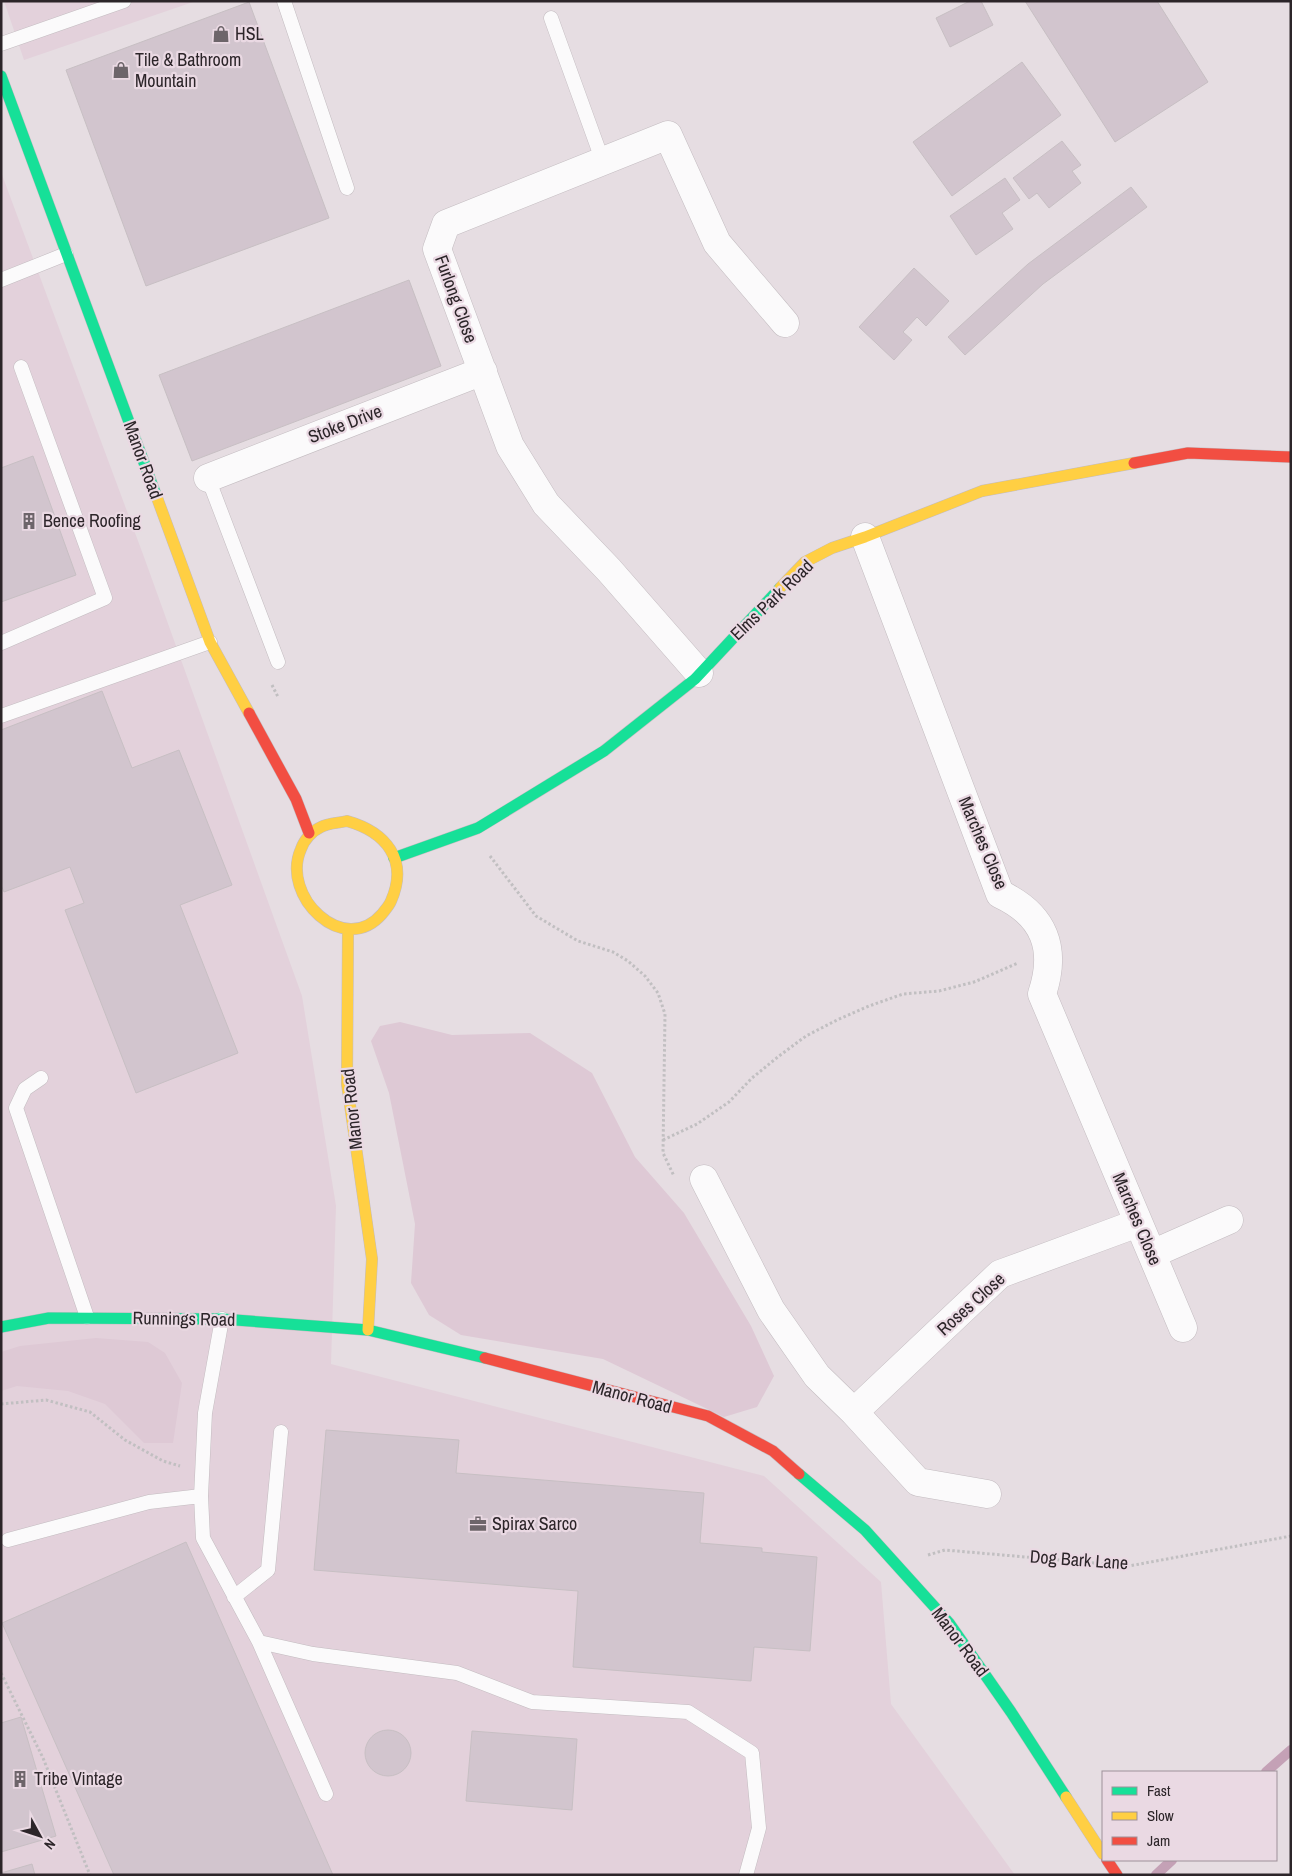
<svg xmlns="http://www.w3.org/2000/svg" width="1292" height="1876" font-family="'Archivo Narrow',sans-serif">
  <style>
    .built { fill: #e3d1db }
    .green { fill: #dec9d5 }
    .lines { fill: none; stroke-linecap: round; stroke-linejoin: round }
    .stream { stroke: #c4a1b6; stroke-width: 10 }
    .building { fill: #d2c5ce; stroke: #c7bfc3 }
    .lane-casing { stroke: #c3bcc0; stroke-width: 15 }
    .street-casing { stroke: #c3bcc0; stroke-width: 29 }
    .fast-casing { stroke: #c3bcc0; stroke-width: 12 }
    .slow-casing { stroke: #c3bcc0; stroke-width: 12 }
    .jam-casing { stroke: #c3bcc0; stroke-width: 12 }
    .path { stroke: #c1bfc1; stroke-width: 3; stroke-dasharray: 2.5 2.5; stroke-linecap: butt }
    .lane { stroke: #fbfafb; stroke-width: 14 }
    .street { stroke: #fbfafb; stroke-width: 28 }
    .fast { stroke: #16e098; stroke-width: 11 }
    .slow { stroke: #ffcf43; stroke-width: 11 }
    .jam { stroke: #f24e42; stroke-width: 11 }
    .labels { text-anchor: middle; stroke-width: 4.5; stroke-linejoin: round; paint-order: stroke }
    .poi-label { font-size: 18px; fill: #2c2529; stroke: #ead9e3; text-anchor: start }
    .street-label { font-size: 18px; fill: #2c2529; stroke: #ead9e3 }
  </style>
  <rect width="100%" height="100%" fill="#e6dde2"/>
  <path class="built" d="M4,1H196L24,60Z
    M1,172L144,557L302,996L336,1206L331,1364L764,1476L881,1582L891,1704L1015,1875H1Z"/>
  <path class="green" d="M400,1022L452,1035L530,1033L592,1073L635,1157L684,1213L751,1326L774,1376L757,1407L724,1417L603,1359L461,1335L429,1315L411,1283L415,1224L389,1093L371,1041L380,1026Z
    M96,1338L148,1342L165,1353L182,1383L173,1443H144L105,1404L68,1391L17,1386L1,1391V1352L20,1346Z"/>
  <g class="lines">
    <path class="stream" d="M1266,1772L1291,1750
      M1156,1875L1172,1860"/>
  </g>
  <path class="building" d="M970,1H981L993,25L950,47L936,18Z
    M1025,1H1157L1208,82L1115,142Z
    M249,2L329,218L146,286L66,70Z
    M1022,62L1061,115L952,196L913,142Z
    M1062,141L1081,165L1072,171L1081,183L1049,208L1037,193L1029,199L1013,178Z
    M1005,178L1020,200L1002,213L1013,229L976,255L950,216Z
    M1131,187L1147,207L1043,284L965,355L948,337L1028,264Z
    M914,268L949,301L926,326L917,317L903,332L912,340L894,360L859,327Z
    M409,280L441,366L192,461L159,375Z
    M33,456L76,575L1,602V468Z
    M102,691L132,768L179,750L232,885L180,905L238,1053L136,1093L65,910L84,903L70,867L4,892L1,885V730Z
    M326,1430L459,1440L456,1473L704,1493L700,1543L762,1548V1552L817,1557L810,1651L754,1647L751,1681L573,1667L578,1591L314,1570Z
    M186,1542L333,1875H114L2,1623Z
    M21,1717L56,1836L1,1852V1723Z
    M365 1753a23 23 0 1 1 46 0a23 23 0 1 1-46 0Z
    M472,1731L577,1739L572,1810L466,1801Z
    M32,1864L35,1875H1V1873Z"/>
  <g class="lines">
    <g class="lane-casing">
      <path id="lane" d="M284,1L347,188
        M551,18L603,162
        M1,44L124,1
        M1,280L66,254
        M208,478L278,662
        M1,643L105,598L21,367
        M1,716L210,642
        M41,1078L25,1089L16,1108L87,1317
        M222,1319L205,1413L201,1496L203,1538L259,1642L326,1794
        M8,1540L149,1502L201,1496
        M234,1597L268,1570L281,1432
        M259,1642L313,1654L457,1673L532,1702L688,1712L752,1753L759,1828L746,1875"/>
    </g>
    <g class="street-casing">
      <path id="street" d="M208,478L483,371
        M865,537L1000,894C1045,915 1057,949 1042,994L1183,1328
        M699,673L609,570L546,504L510,446L437,249L446,224L668,135L717,243L785,323
        M704,1179L771,1310L817,1376L854,1412L918,1482L987,1494
        M1152,1254L1229,1220
        M854,1412L1000,1274L1138,1223"/>
    </g>
    <g class="fast-casing">
      <path id="fast" d="M1,76L156,495
        M394,858L478,828L604,751L695,679L780,588
        M1,1327L49,1318L222,1319L368,1330L485,1358
        M799,1474L865,1530L949,1623L1011,1712L1066,1797"/>
    </g>
    <g class="slow-casing">
      <path id="slow" d="M156,495L210,642L249,713
        M780,588L805,562L832,548L865,537L982,491L1134,463
        M347,821C386,832 409,860 391,901C389,906 385,910 382,914C344,958 280,896 301,849C304,840 312,831 321,827C328,823 339,823 347,821Z
        M348,929L347,1084L372,1259L368,1330
        M1066,1797L1103,1854"/>
    </g>
    <g class="jam-casing">
      <path id="jam" d="M1134,463L1188,453L1291,457
        M249,713L296,799L309,833
        M485,1358L708,1416L773,1451L799,1474
        M1107,1860L1117,1875"/>
    </g>
    <path class="path" d="M272,685L278,697
      M490,856L536,916L578,941L613,952L628,961L645,976L658,993L665,1014L663,1153L674,1176
      M663,1140L697,1124L729,1102L752,1078L779,1056L806,1036L837,1020L869,1006L903,994L939,991L974,982L1018,963
      M1,1404L46,1400L90,1412L125,1440L163,1461L180,1466
      M928,1555L945,1550L1129,1566L1291,1536
      M1,1673L43,1758L90,1875"/>
    <use href="#lane" class="lane"/>
    <use href="#street" class="street"/>
    <use href="#fast" class="fast"/>
    <use href="#slow" class="slow"/>
    <use href="#jam" class="jam"/>
  </g>
  <defs>
    <g id="shop-bare" transform="scale(1.35)"><path d="M-5-2.5h2.3a2.7 3.5 0 0 1 5.4 0H5L5.5 6h-11ZM-1.5-2.5h3a1.5 2.3 0 0 0-3 0Z" fill="#6d656a" stroke="#ead9e3" stroke-width="2.5" paint-order="stroke"/></g>
    <g id="building-bare" transform="scale(1.35)"><path d="M-4-6H4V6H1V3H-1V6H-4ZM-2.5-4.3h1.7v1.8h-1.7ZM.8-4.3h1.7v1.8H.8ZM-2.5-1h1.7V.8h-1.7ZM.8-1h1.7V.8H.8Z" fill="#6d656a" stroke="#ead9e3" stroke-width="2.5" paint-order="stroke"/></g>
    <g id="office-bare" transform="scale(1.35)"><path d="M-6-3h4V-5.5h4V-3h4V5H-6ZM-1-4.5V-3h2v-1.5ZM-6 0V1H6V0Z" fill="#6d656a" stroke="#ead9e3" stroke-width="2.5" paint-order="stroke"/></g>
  </defs>
  <g fill-rule="evenodd">
    <use href="#shop-bare" x="221" y="34"/>
    <use href="#shop-bare" x="121" y="70"/>
    <use href="#building-bare" x="29" y="521"/>
    <use href="#office-bare" x="478" y="1524"/>
    <use href="#building-bare" x="20" y="1779"/>
  </g>
  <g class="labels">
    <g class="poi-label">
      <text x="235" y="40">HSL</text>
      <text x="135" y="66">Tile &amp; Bathroom<tspan x="135" dy="21">Mountain</tspan></text>
      <text x="43" y="527">Bence Roofing</text>
      <text x="492" y="1530">Spirax Sarco</text>
      <text x="34" y="1785">Tribe Vintage</text>
    </g>
    <g class="street-label">
      <text transform="translate(456 299) rotate(70)" y="6">Furlong Close</text>
      <text transform="translate(345 424) rotate(-21)" y="6">Stoke Drive</text>
      <text transform="translate(143 460) rotate(70)" y="6">Manor Road</text>
      <text transform="translate(772 600) rotate(-44)" y="6">Elms Park Road</text>
      <text transform="translate(983 843) rotate(67)" y="6">Marches Close</text>
      <text transform="translate(352 1109) rotate(-96)" y="6">Manor Road</text>
      <text transform="translate(1137 1219) rotate(67)" y="6">Marches Close</text>
      <text transform="translate(971 1304) rotate(-42)" y="6">Roses Close</text>
      <text transform="translate(184 1319) rotate(1)" y="6">Runnings Road</text>
      <text transform="translate(632 1397) rotate(15)" y="6">Manor Road</text>
      <text transform="translate(1079 1560) rotate(4)" y="6">Dog Bark Lane</text>
      <text transform="translate(960 1642) rotate(53)" y="6">Manor Road</text>
    </g>
  </g>
  <rect width="1292" height="1876" fill="none" stroke="#2c2529" stroke-width="5"/>
  <rect x="1102" y="1771" width="175" height="90" fill="#ead9e3" stroke="#9e9199"/>
  <rect x="1112" y="1787" width="25" height="8" fill="#16e098" stroke="#9e9199"/>
  <text x="1147" y="1796" font-size="15" fill="#2c2529">Fast</text>
  <rect x="1112" y="1812" width="25" height="8" fill="#ffcf43" stroke="#9e9199"/>
  <text x="1147" y="1821" font-size="15" fill="#2c2529">Slow</text>
  <rect x="1112" y="1837" width="25" height="8" fill="#f24e42" stroke="#9e9199"/>
  <text x="1147" y="1846" font-size="15" fill="#2c2529">Jam</text>
  <g transform="translate(40 1836) rotate(130)" stroke="#ead9e3" stroke-width="4" paint-order="stroke">
  <path d="M0-4L9 19L0 12L-9 19Z" fill="#2c2529"/>
  <text y="-8" font-size="14" font-weight="bold" text-anchor="middle" fill="#2c2529">N</text>
  </g>
</svg>
